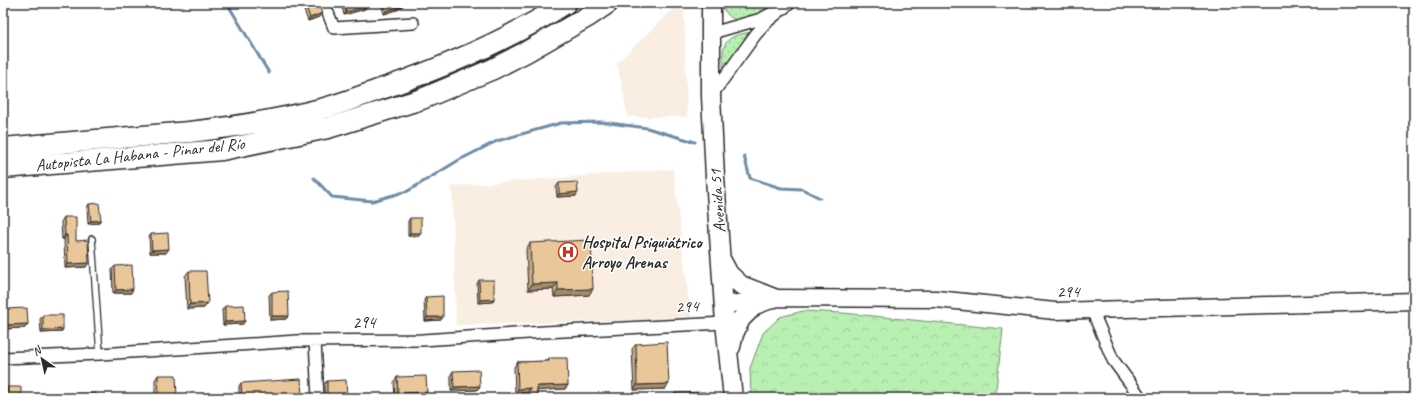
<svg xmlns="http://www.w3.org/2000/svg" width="1417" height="401" font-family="Caveat,sans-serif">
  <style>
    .built { fill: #f9eee1 }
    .green { fill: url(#green-dots); stroke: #728e6e }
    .forest { fill: url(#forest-crowns); stroke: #728e6e }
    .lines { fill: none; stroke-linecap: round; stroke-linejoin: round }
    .stream { stroke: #6d8ca5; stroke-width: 3 }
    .service-casing { stroke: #2b2b2b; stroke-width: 8 }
    .minor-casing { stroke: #2b2b2b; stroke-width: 14 }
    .secondary-casing { stroke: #2b2b2b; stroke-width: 19 }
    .primary-casing { stroke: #2b2b2b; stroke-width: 21 }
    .motorway-casing { stroke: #2b2b2b; stroke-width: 23 }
    .service { stroke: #fff; stroke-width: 5.5 }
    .minor { stroke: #fff; stroke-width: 11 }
    .secondary { stroke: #fff; stroke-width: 16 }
    .primary { stroke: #fff; stroke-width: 18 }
    .motorway { stroke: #fff; stroke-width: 20 }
    .rail { stroke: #2b2b2b; stroke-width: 3; stroke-dasharray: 6 3; stroke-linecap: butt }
    .wall { fill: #c9ab85; stroke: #2b2b2b }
    .shaded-wall { fill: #a48b6c; stroke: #2b2b2b }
    .building { fill: #eac79b; stroke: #2b2b2b }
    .labels { text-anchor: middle; stroke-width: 3; stroke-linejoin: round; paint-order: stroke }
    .street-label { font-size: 17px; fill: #2b2b2b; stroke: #fff }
    .poi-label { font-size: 17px; font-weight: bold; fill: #2b2b2b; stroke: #fff; text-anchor: start }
  </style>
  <defs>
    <pattern id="green-dots" width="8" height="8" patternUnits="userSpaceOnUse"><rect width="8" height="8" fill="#b8f0b2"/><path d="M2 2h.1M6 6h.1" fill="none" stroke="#9ece99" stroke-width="1.8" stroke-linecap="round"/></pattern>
    <pattern id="forest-crowns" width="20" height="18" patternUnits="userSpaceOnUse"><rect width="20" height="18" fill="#b8f0b2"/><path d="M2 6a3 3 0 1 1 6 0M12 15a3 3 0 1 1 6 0" fill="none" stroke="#9ece99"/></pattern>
  </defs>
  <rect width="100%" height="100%" fill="#fff"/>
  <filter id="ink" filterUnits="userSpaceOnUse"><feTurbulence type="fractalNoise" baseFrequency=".025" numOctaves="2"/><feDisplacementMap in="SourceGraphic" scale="8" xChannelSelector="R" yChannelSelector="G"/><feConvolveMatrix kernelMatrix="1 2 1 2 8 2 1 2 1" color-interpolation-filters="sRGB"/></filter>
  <g filter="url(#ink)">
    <path class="built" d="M679,3H684L687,117H628L617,63Z
      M673,169L691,319L456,325L452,186Z"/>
    <path class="green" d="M722,3H774C763,13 740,29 727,14C724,10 722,8 722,3Z
      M751,32L724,69C723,65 723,61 723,57C722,37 735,35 751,32Z"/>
    <path class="forest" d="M803,311L843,313L1003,329L995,398L867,397V398H751L750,368L763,333L780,317Z"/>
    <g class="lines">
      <path class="stream" d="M227,3L269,73
        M744,156L750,178L781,188L802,189L820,198
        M314,178L332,197L372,201L408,191L459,160L497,141L561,123L602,122L647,128L695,142"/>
      <g class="service-casing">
        <path id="service" d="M92,239L100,354"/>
      </g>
      <g class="minor-casing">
        <path id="minor" d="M324,3L334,28L413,23
          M712,33L761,19L772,13
          M711,96L756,34L769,20L790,3
          M1092,310L1113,360L1141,398
          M315,341L318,398
          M3,358L100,354L297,341L422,340L544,332L725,323"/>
      </g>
      <g class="secondary-casing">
        <path id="secondary" d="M724,305L774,298L936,299L1055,311L1414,301"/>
      </g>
      <g class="primary-casing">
        <path id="primary" d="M711,3V96L715,177L725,323L733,398
          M721,259L729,274L741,285L774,298
          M731,347L734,334L741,319L755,305L774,298"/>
      </g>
      <g class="motorway-casing">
        <path id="motorway" d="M3,148L189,132C234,127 278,120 321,109C344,103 366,94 387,87C450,65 510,39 566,3
          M3,168L222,150L328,128L422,99L493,69L526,52L589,16L608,3"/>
      </g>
      <use href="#service" class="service"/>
      <use href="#minor" class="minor"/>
      <use href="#secondary" class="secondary"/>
      <use href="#primary" class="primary"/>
      <use href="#motorway" class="motorway"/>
      <path class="rail" d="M1407,398L1414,383"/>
    </g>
    <path class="wall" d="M301,3H318L319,17L308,21Z
      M341,3H366L365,9L344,15Z
      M381,3H402L403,6L400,9L384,14Z
      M559,183L576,196L557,197L556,187Z
      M89,204L98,223L88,224L87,207Z
      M64,217L76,241L86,267L65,268L64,239H62L61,222Z
      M410,218L419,236H408V221Z
      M151,234L166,253H150L149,237Z
      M530,243L589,295L554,297L553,289L528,290L526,249Z
      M115,266L131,293H113L112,269Z
      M189,271L204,308L187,309L185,276Z
      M479,280L494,299L492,302L478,303L477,284Z
      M272,292L286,319L270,320L269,295Z
      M426,297L441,320L425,321L424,300Z
      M225,306L243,324L223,325L222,310Z
      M4,309L25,328L3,329V311Z
      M43,315L63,329L61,332L41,333L40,319Z
      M636,344L665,389L634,390L632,349Z
      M549,358L568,385L565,389L537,390V398H526L527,393H515L514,367L517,362L548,361Z
      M453,371L480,386L477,390L451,391V374Z
      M158,375L177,398H155V380Z
      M397,377L424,396L395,398L394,382Z
      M327,381L346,398H324V384Z
      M241,383L302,398H239V386Z
      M7,387L21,398H4V392Z
      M675,393L705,398H673V397Z
      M76,394L96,398H72Z"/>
    <path class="shaded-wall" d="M367,6L365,9L344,15L346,12Z
      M403,6L400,9L384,14L386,11Z
      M322,13L319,17L308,21L310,18Z
      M578,192L576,196L557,197L559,194Z
      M101,220L98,223L88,224L91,221Z
      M410,233H421L419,236H408Z
      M65,235H67L64,239H62Z
      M169,249L166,253H150L152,250Z
      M89,263L86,267L65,268L68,264Z
      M558,283L553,289L528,290L532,284Z
      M133,289L131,293H113L116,290Z
      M593,289L589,295L554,297L558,290Z
      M494,299L492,302L478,303L480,300Z
      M208,303L204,308L187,309L190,304Z
      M272,316H289L286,319L270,320Z
      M427,317H443L441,320L425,321Z
      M245,321L243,324L223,325L225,322Z
      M28,324L25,328L3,329L5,325Z
      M63,329L61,332L41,333L43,330Z
      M669,384L665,389L634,390L637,385Z
      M568,385L565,389L533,391L537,386Z
      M480,386L477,390L451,391L454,387Z
      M530,388L527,393H515L518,389Z
      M427,392L424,396L395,398L398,393Z
      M283,394L281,398H253L254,396Z
      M347,397L346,398H326H327Z"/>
    <path class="building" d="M305,3H318L322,13L310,18Z
      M344,3H366L367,6L346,12Z
      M384,3H402L403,6L386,11Z
      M577,182L578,192L559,194V183Z
      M99,203L101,220L91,221L89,204Z
      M64,217H76V241L88,240L89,263L68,264L67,235H65Z
      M410,218H421V233H410Z
      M168,233L169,249L152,250L151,234Z
      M591,240L593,289L558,290V283L532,284L530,243Z
      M132,265L133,289L116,290L115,266Z
      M189,271H206L208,303L190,304Z
      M479,280H494V299L480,300Z
      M288,291L289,316H272V292Z
      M443,296V317H427L426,297Z
      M244,305L245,321L225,322V306Z
      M27,308L28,324L5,325L4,309Z
      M43,315H63V329L43,330Z
      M667,342L669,384L637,385L636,344Z
      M549,358H567L568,385L537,386V398H530V388L518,389L517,362L549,361Z
      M479,370L480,386L454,387L453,371Z
      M158,375H176L177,398H159Z
      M426,376L427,392L398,393L397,377Z
      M301,379L302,398H283V394L254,396V398H242L241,383Z
      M346,380L347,397L327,398V381Z
      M7,387H21V398H8Z
      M705,392V398H675V393Z
      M96,393V398H76V394Z"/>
  </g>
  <defs>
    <g id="hospital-ring" transform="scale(1)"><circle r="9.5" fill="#fff" stroke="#c8321e" stroke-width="1.5"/><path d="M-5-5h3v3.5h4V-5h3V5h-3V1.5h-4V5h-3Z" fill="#c8321e"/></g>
  </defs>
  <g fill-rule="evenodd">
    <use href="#hospital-ring" x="568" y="252"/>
  </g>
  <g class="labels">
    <g class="street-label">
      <text transform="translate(140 154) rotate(-6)" y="6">Autopista La Habana - Pinar del Río</text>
      <text transform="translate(717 201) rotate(-94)" y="6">Avenida 51</text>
      <text transform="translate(1068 291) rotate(-1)" y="6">294</text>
      <text transform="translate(687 306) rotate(-3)" y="6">294</text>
      <text x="364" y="328">294</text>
    </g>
    <g class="poi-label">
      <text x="582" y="248">Hospital Psiquiátrico<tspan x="582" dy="20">Arroyo Arenas</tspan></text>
    </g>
  </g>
  <rect width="1417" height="401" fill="none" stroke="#fff" stroke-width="16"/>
  <rect x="8" y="8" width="1401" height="385" fill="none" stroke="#2b2b2b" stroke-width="1.5" filter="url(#ink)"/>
  <g transform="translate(42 359) rotate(326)" stroke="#ffffff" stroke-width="3" paint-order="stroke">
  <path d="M0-3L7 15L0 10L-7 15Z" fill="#2b2b2b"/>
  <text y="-6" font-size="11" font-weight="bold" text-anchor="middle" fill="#2b2b2b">N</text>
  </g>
</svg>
